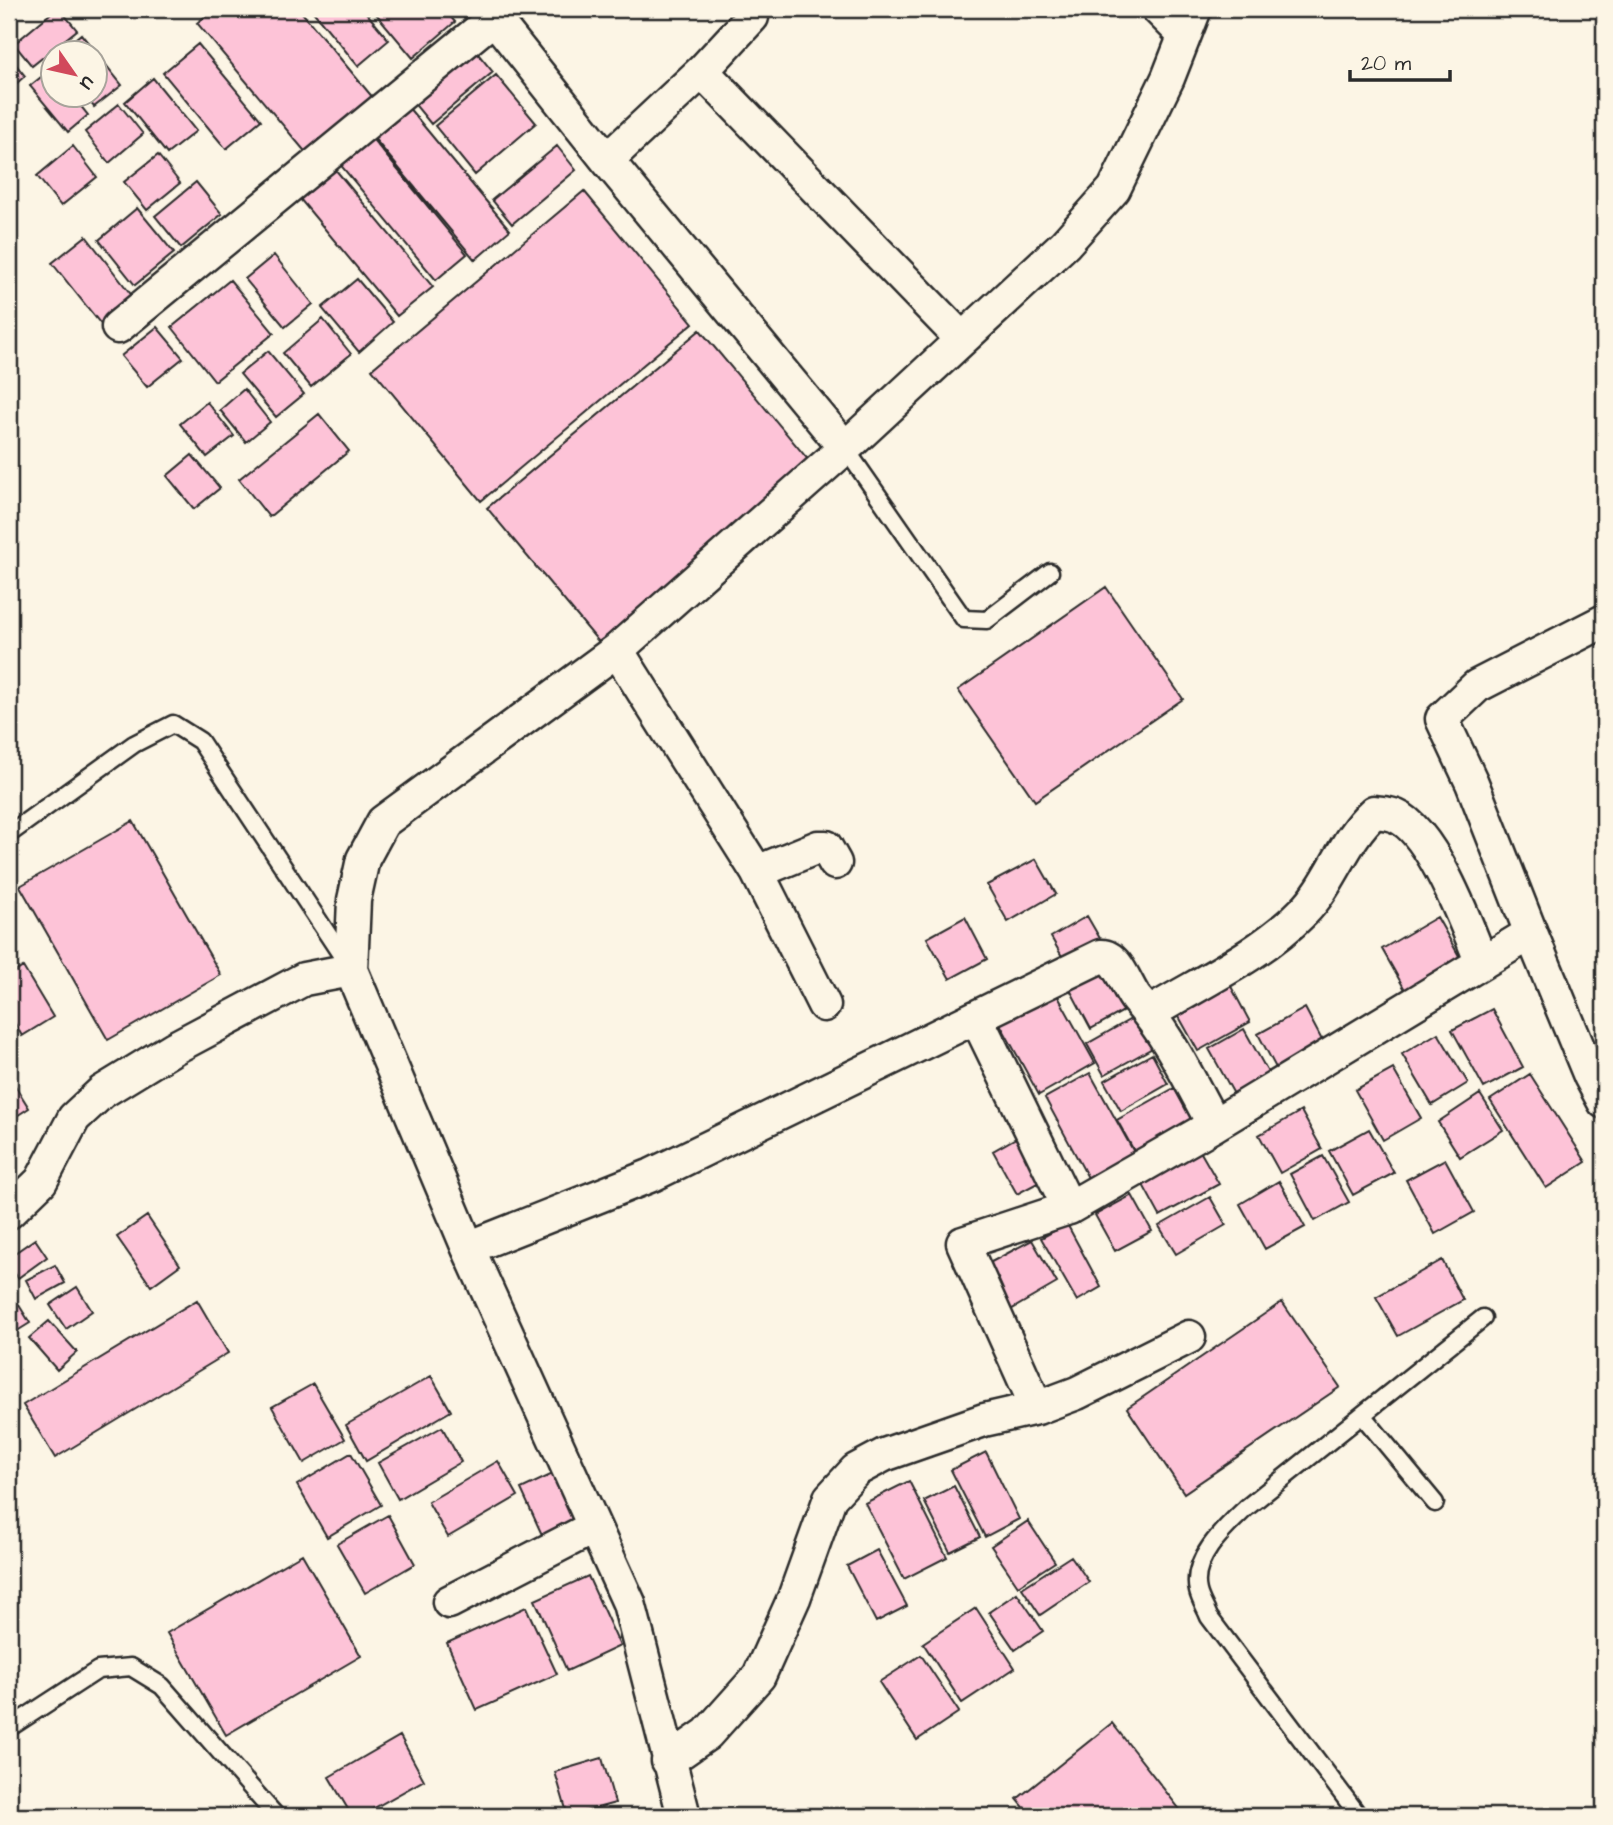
<svg xmlns="http://www.w3.org/2000/svg" width="1613" height="1825" font-family="'Architects Daughter',sans-serif">
  <style>
    .building { fill: #fdc3d7; stroke: #2b2b2b; stroke-width: 2 }
    .lines { fill: none; stroke-linecap: round; stroke-linejoin: round }
    .lane-casing { stroke: #2b2b2b; stroke-width: 21 }
    .street-casing { stroke: #2b2b2b; stroke-width: 37 }
    .lane { stroke: #fcf5e5; stroke-width: 16 }
    .street { stroke: #fcf5e5; stroke-width: 32 }
  </style>
  <rect width="100%" height="100%" fill="#fcf5e5"/>
  <filter id="ink" filterUnits="userSpaceOnUse"><feTurbulence type="fractalNoise" baseFrequency=".0143" numOctaves="2"/><feDisplacementMap in="SourceGraphic" scale="14" xChannelSelector="R" yChannelSelector="G"/><feConvolveMatrix kernelMatrix="1 2 1 2 8 2 1 2 1" color-interpolation-filters="sRGB"/></filter>
  <g filter="url(#ink)">
    <path class="building" d="M56,9H60L77,30L32,66L14,44Z
      M214,9H299L374,99L308,155L197,23Z
      M311,9H363L389,40L358,66Z
      M372,9H444L455,22L413,58Z
      M81,34L122,85L94,107L84,94H94V52H59Z
      M198,44L261,120L226,149L163,73Z
      M474,49L493,72L431,124L412,101Z
      M9,56L25,76L9,90Z
      M51,69L52,94H71L88,115L68,132L30,86Z
      M496,75L536,123L475,175L435,126Z
      M153,78L196,131L167,154L125,102Z
      M119,104L143,134L109,163L85,132Z
      M408,107L510,230L475,260L373,137Z
      M370,136L467,254L436,280L338,162Z
      M73,146L97,177L61,206L37,176Z
      M557,146L576,170L512,224L492,200Z
      M158,155L180,183L147,210L124,182Z
      M330,163L433,287L397,316L295,193Z
      M196,182L222,214L181,248L155,216Z
      M584,191L693,323L481,501L372,369Z
      M137,208L174,253L135,285L99,240Z
      M86,236L133,297L100,323L52,263Z
      M274,255L313,304L285,327L245,279Z
      M357,279L393,322L359,352L322,308Z
      M230,280L274,333L215,381L172,327Z
      M323,319L351,354L311,387L283,353Z
      M157,327L183,358L147,387L121,356Z
      M700,330L816,469L603,647L487,508Z
      M268,351L304,394L276,417L240,374Z
      M244,389L270,422L246,442L220,410Z
      M207,402L234,436L207,457L180,424Z
      M319,414L349,451L269,517L239,479Z
      M192,455L220,488L194,509L167,476Z
      M1106,587L1183,699L1035,801L958,690Z
      M133,821L221,975L108,1040L20,886Z
      M1036,859L1056,894L1008,922L987,885Z
      M1087,916L1105,947L1068,967L1051,937Z
      M965,917L987,959L950,979L927,938Z
      M1437,917L1463,963L1408,995L1382,949Z
      M1104,961L1129,1008L1091,1029L1066,982Z
      M23,967L53,1017L22,1036L9,1013V976Z
      M1226,977L1250,1022L1198,1051L1173,1006Z
      M1055,991L1095,1063L1039,1095L999,1022Z
      M1305,1008L1323,1042L1276,1068L1258,1034Z
      M1492,1009L1523,1067L1484,1088L1452,1030Z
      M1145,1011L1163,1042L1104,1075L1087,1044Z
      M1244,1029L1270,1076L1235,1096L1209,1049Z
      M1438,1033L1468,1083L1432,1105L1402,1054Z
      M1152,1054L1168,1084L1121,1111L1104,1081Z
      M1393,1069L1421,1118L1383,1140L1355,1090Z
      M1090,1073L1140,1163L1094,1189L1045,1098Z
      M1530,1074L1586,1162L1546,1188L1490,1100Z
      M9,1076L29,1108L9,1121Z
      M1174,1088L1196,1126L1138,1158L1117,1120Z
      M1480,1094L1503,1130L1460,1157L1438,1122Z
      M1301,1111L1322,1149L1280,1173L1259,1135Z
      M1369,1129L1394,1173L1353,1195L1329,1151Z
      M1023,1134L1047,1178L1017,1194L993,1151Z
      M1200,1151L1219,1184L1160,1216L1142,1183Z
      M1323,1156L1349,1202L1315,1221L1290,1174Z
      M1445,1159L1474,1212L1435,1234L1406,1180Z
      M1279,1181L1305,1227L1265,1249L1240,1204Z
      M1132,1195L1152,1231L1115,1251L1095,1215Z
      M1210,1197L1226,1225L1176,1254L1159,1226Z
      M147,1216L180,1265L151,1286L117,1237Z
      M1067,1224L1101,1287L1077,1301L1041,1238Z
      M35,1239L47,1257L18,1278L9,1265V1257Z
      M1032,1240L1057,1283L1007,1312L982,1267Z
      M1442,1260L1463,1300L1398,1336L1376,1297Z
      M55,1265L65,1283L36,1299L26,1280Z
      M77,1287L92,1311L66,1329L50,1305Z
      M9,1289L30,1323L9,1336Z
      M197,1300L228,1353L55,1458L23,1405Z
      M1282,1302L1340,1387L1184,1493L1127,1408Z
      M49,1321L77,1352L57,1370L29,1338Z
      M431,1376L451,1411L366,1461L346,1425Z
      M313,1384L345,1439L304,1463L272,1407Z
      M442,1427L461,1462L398,1499L378,1463Z
      M986,1452L1019,1519L985,1537L951,1470Z
      M351,1453L381,1505L327,1537L297,1485Z
      M498,1461L518,1496L448,1537L428,1502Z
      M561,1470L583,1519L543,1537L521,1489Z
      M909,1481L947,1557L904,1579L865,1503Z
      M954,1486L980,1537L950,1552L924,1501Z
      M388,1515L415,1564L365,1593L337,1544Z
      M1028,1521L1055,1562L1018,1586L991,1546Z
      M877,1550L907,1606L876,1622L847,1566Z
      M302,1554L361,1656L226,1735L167,1633Z
      M1071,1556L1089,1582L1040,1615L1022,1588Z
      M588,1576L620,1646L567,1671L535,1600Z
      M1017,1593L1043,1631L1015,1650L989,1612Z
      M526,1607L557,1674L477,1710L447,1643Z
      M976,1608L1015,1668L962,1703L923,1643Z
      M921,1655L959,1712L917,1740L879,1682Z
      M1112,1723L1185,1816H1031L1017,1799Z
      M400,1736L424,1780L360,1816H352L329,1777Z
      M602,1758L615,1803L568,1816L555,1772Z"/>
    <g class="lines">
      <g class="lane-casing">
        <path id="lane" d="M845,448L964,619L987,620L1050,572
          M9,834L134,744L173,724L200,741L348,965
          M1362,1415L1435,1503
          M9,1728L98,1670L131,1667L162,1686L276,1816
          M1359,1816L1209,1617C1206,1609 1200,1600 1198,1591C1190,1559 1226,1527 1246,1508L1483,1318"/>
      </g>
      <g class="street-casing">
        <path id="street" d="M487,9L607,160L845,448
          M1158,9L1184,35
          M702,71L962,339
          M607,160L702,71L752,17
          M118,327L494,18
          M617,650L757,872L818,847H826L835,863
          M757,872L824,1005
          M1531,933L1590,1076L1604,1102
          M1150,1013C1201,982 1261,955 1303,912C1332,883 1343,840 1374,812C1381,813 1389,813 1396,816C1432,831 1467,925 1481,961
          M976,1017L1069,1208
          M9,1212L41,1181L74,1118L102,1092L174,1048L304,979L351,970
          M468,1248L652,1175L1101,956C1118,955 1127,989 1137,1000C1170,1037 1190,1082 1214,1125
          M1037,1408L963,1243L1069,1208L1214,1125L1531,933L1472,783L1442,719L1477,686L1604,621
          M449,1602L594,1527
          M668,1761L707,1734L759,1676L794,1598L830,1498L856,1470L884,1455L984,1420L1037,1408L1077,1393L1189,1337
          M684,1816L629,1603L468,1248L351,970L354,900L363,859L383,822L617,650L845,448L1065,244L1114,189L1168,78L1195,9"/>
      </g>
      <use href="#lane" class="lane"/>
      <use href="#street" class="street"/>
    </g>
  </g>
  <rect width="1613" height="1825" fill="none" stroke="#fcf5e5" stroke-width="35"/>
  <rect x="18" y="18" width="1578" height="1790" fill="none" stroke="#2b2b2b" stroke-width="2.5" filter="url(#ink)"/>
  <g transform="translate(74 74) rotate(124)"><circle r="33" fill="#fcf5e5" stroke="#a8a49b" stroke-width="2"/>
  <path d="M0-5L12 26L0 18L-12 26Z" fill="#d1495b"/>
  <text y="-10" font-size="19" font-weight="bold" text-anchor="middle" fill="#2b2b2b">U</text>
  </g>
  <path d="M1350 70v10h100v-10" fill="none" stroke="#2b2b2b" stroke-width="3.5"/>
  <text x="1361" y="70" font-size="21" fill="#2b2b2b" stroke="#fcf5e5" stroke-width="5" paint-order="stroke">20 m</text>
</svg>
